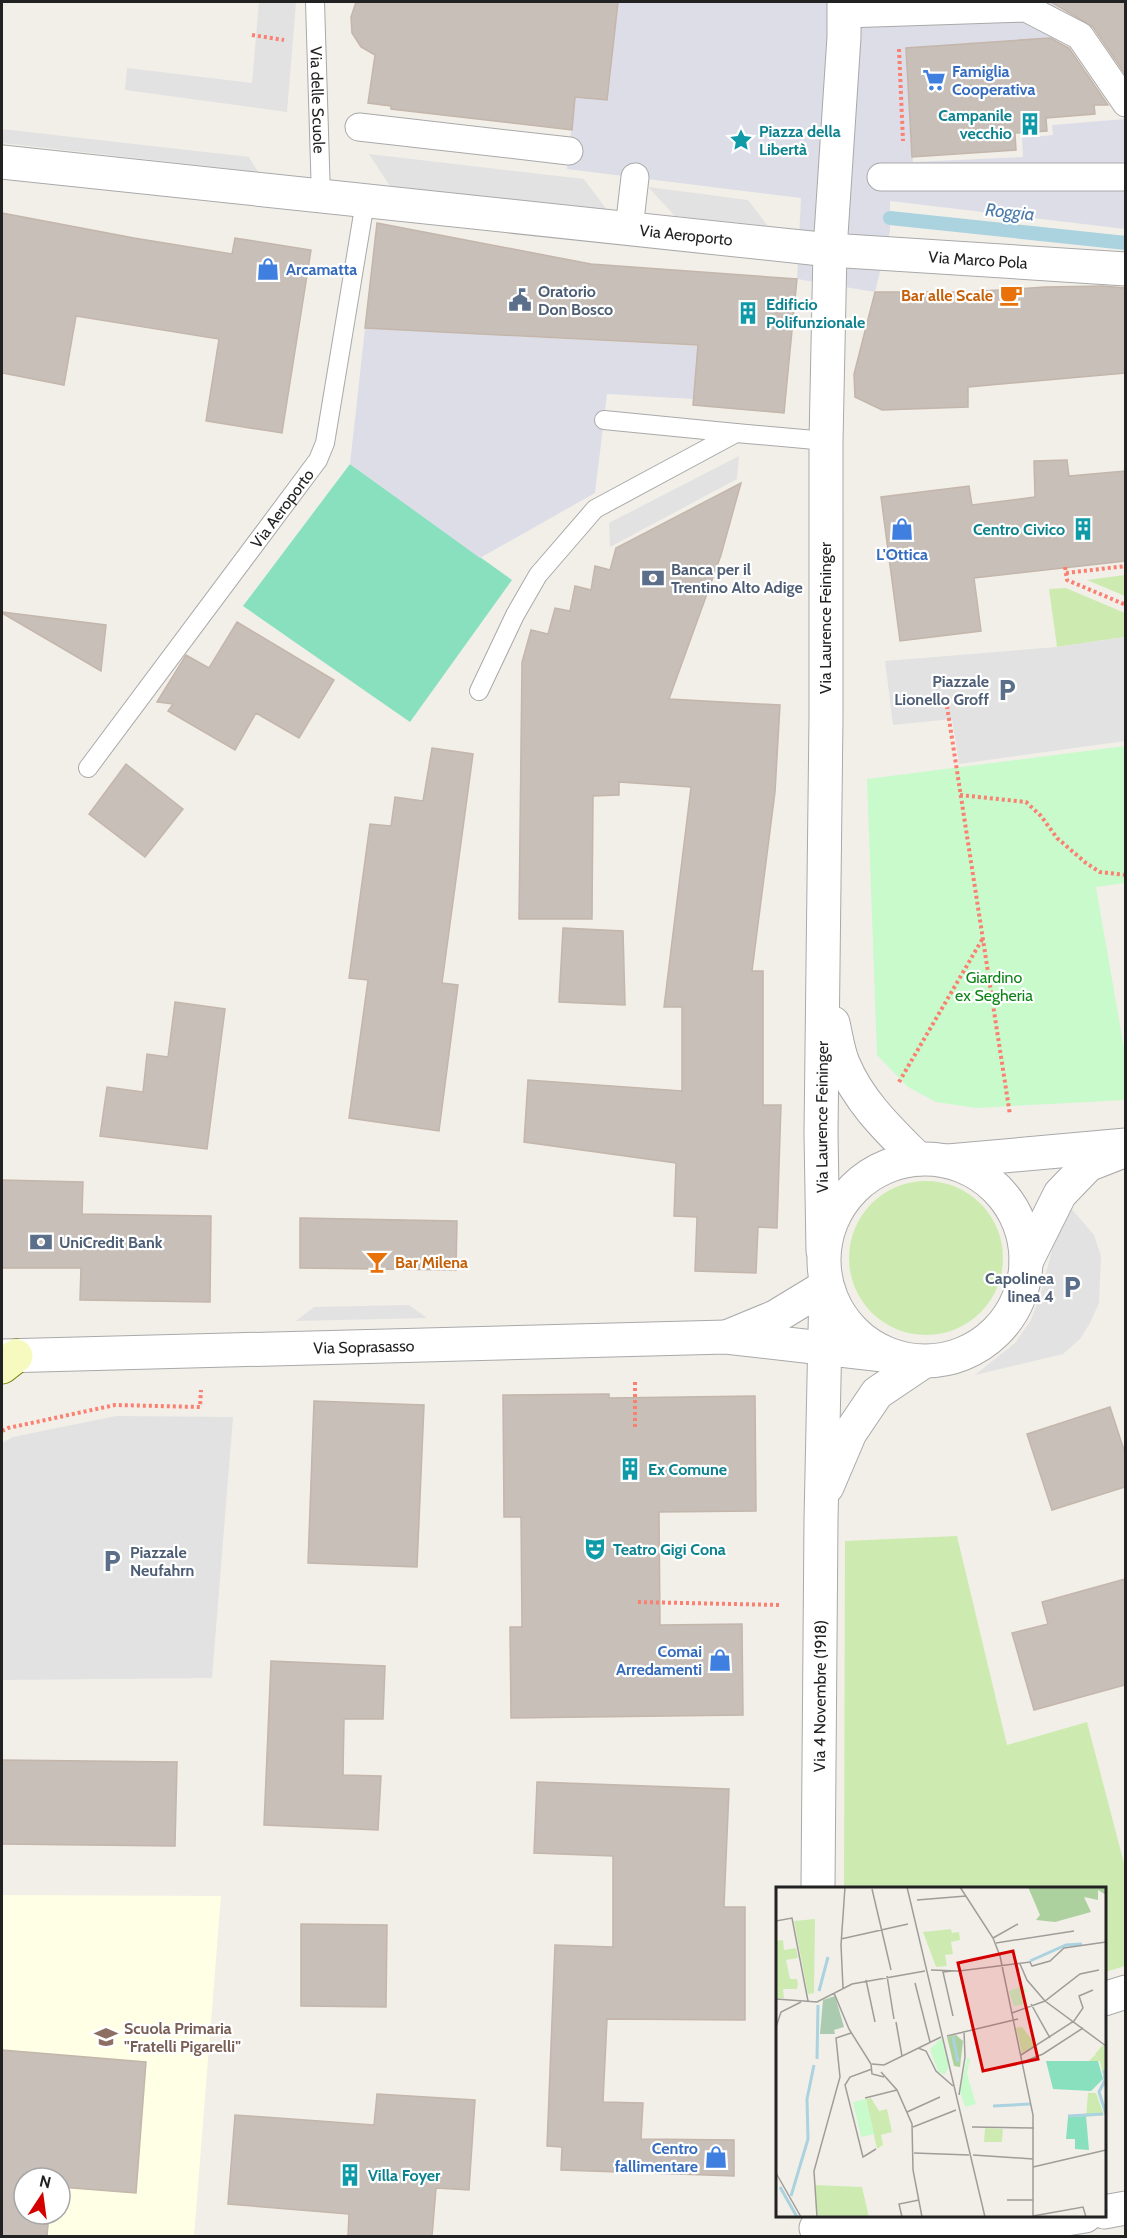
<svg xmlns="http://www.w3.org/2000/svg" width="1127" height="2238" font-family="Cabin,sans-serif">
  <style>
    .education { fill: #ffffe5; fill-rule: evenodd }
    .grass { fill: #cdebb0 }
    .park { fill: #c8facc }
    .pitch { fill: #88e0be }
    .parking { fill: #e2e2e2 }
    .plaza { fill: #dddde8 }
    .lines { fill: none; stroke-linecap: round; stroke-linejoin: round }
    .stream { stroke: #aad3df; stroke-width: 14 }
    .building { fill: #c7bfb8; stroke: #c4b6ab; stroke-width: 1.5 }
    .service-casing { stroke: #a9a9a9; stroke-width: 20 }
    .pedestrian-casing { stroke: #a9a9a9; stroke-width: 29 }
    .minor-casing { stroke: #a9a9a9; stroke-width: 35 }
    .tertiary-casing { stroke: #a9a9a9; stroke-width: 35 }
    .secondary-casing { stroke: #707d05; stroke-width: 35 }
    .path { stroke: #fa8072; stroke-width: 4; stroke-dasharray: 3 3; stroke-linecap: butt }
    .service { stroke: #fff; stroke-width: 18 }
    .pedestrian { stroke: #fff; stroke-width: 27 }
    .minor { stroke: #fff; stroke-width: 33 }
    .tertiary { stroke: #fff; stroke-width: 33 }
    .secondary { stroke: #f7fabf; stroke-width: 33 }
    .labels { text-anchor: middle; stroke-width: 4.5; stroke-linejoin: round; paint-order: stroke }
    .shop-label { font-size: 16px; font-weight: bold; fill: #366cbe; stroke: #fff; text-anchor: start }
    .street-label { font-size: 16px; fill: #222; stroke: #fff }
    .culture-label { font-size: 16px; font-weight: bold; fill: #0d838f; stroke: #fff; text-anchor: start }
    .service-label { font-size: 16px; font-weight: bold; fill: #4e5e75; stroke: #fff; text-anchor: start }
    .food-label { font-size: 16px; font-weight: bold; fill: #c56008; stroke: #fff; text-anchor: end }
    .park-label { font-size: 16px; fill: #0c8416; stroke: #fff }
    .education-label { font-size: 16px; font-weight: bold; fill: #785e54; stroke: #fff; text-anchor: start }
    .water-label { font-size: 18px; font-style: italic; fill: #4a7aab; stroke: #fff }
    .inset-river { fill: none; stroke: #aad3df; stroke-width: 3 }
    .inset-road { fill: none; stroke: #9f9d99; stroke-width: 1.5 }
    .view { fill: #d40000; fill-opacity: 0.15; stroke: #d40000; stroke-width: 3 }
    .inset-edge { fill: none; stroke: #222; stroke-width: 3 }
  </style>
  <rect width="100%" height="100%" fill="#f2efe9"/>
  <path class="education" d="M2,1895L221,1896L194,2236H2ZM24,2178H60V2214H24Z"/>
  <path class="grass" d="M1125,575V596L1087,580Z
    M1066,588L1125,613V637L1057,647L1049,589Z
    M849 1258a77 77 0 1 1 154 0a77 77 0 1 1-154 0Z
    M957,1536L1007,1745L1087,1722L1125,1867V1966L1105,1972L1104,1888H844L845,1541Z"/>
  <path class="park" d="M1125,746V883L1096,887L1125,1054V1100L976,1108L936,1102L908,1087L877,1055L867,779Z"/>
  <path class="pitch" d="M350,464L512,580L410,722L243,606Z"/>
  <path class="parking" d="M259,2H296L287,112L125,90L127,68L252,83Z
    M2,129L249,157L258,172L2,143Z
    M369,154L584,179L607,210L390,186Z
    M648,187L748,200L768,226L675,216Z
    M739,456L737,479L610,547L609,523Z
    M1125,637V741L959,764L952,719L893,725L885,661L1057,647Z
    M1070,1207L1094,1235L1101,1256L1099,1303L1090,1323L1080,1339L1063,1354L975,1375L1015,1343L1031,1320L1041,1293L1057,1230Z
    M409,1305L427,1318L296,1321L314,1307Z
    M116,1416L233,1417L212,1678L2,1680V1443L13,1437Z"/>
  <path class="plaza" d="M618,2H1051L1089,31L1075,40L1002,42L906,48L913,162L1023,157L1022,138L1053,135L1052,125L1125,119V229L890,201V231L875,292L797,279L801,198L567,169L575,97L607,100Z
    M365,328L698,346L693,399L607,394L595,493L480,558L350,464Z"/>
  <g class="lines">
    <path class="stream" d="M890,218L1126,243"/>
  </g>
  <path class="building" d="M356,2H618L607,100L575,97L572,130L391,109V106L368,103L375,55L361,47L352,33L351,17Z
    M1051,2H1125V74L1093,27Z
    M1050,38L1069,48L1108,105H1094L1095,114L1046,118L1047,131L1015,133L1016,150L912,157L906,48Z
    M2,213L134,238L232,254L235,238L311,250L282,433L206,421L219,339L76,316L64,385L2,373Z
    M377,223L591,264L797,279L784,413L693,405L698,345L365,328Z
    M1103,286L1125,288V373L968,387V407L882,410L855,397L854,374L875,292H968L1045,287Z
    M1067,460L1069,476L1125,471V561L974,578L981,631L900,641L881,497L969,486L972,505L1035,497L1034,461Z
    M741,483L721,555L669,699L780,705L775,792L752,971H763V1105H781L777,1228L758,1227L756,1273L695,1271L697,1217L674,1216L676,1163L524,1142L528,1080L682,1091V1007H664L691,787L619,782V795L593,796L592,919H519L522,662L531,630L548,634L555,608L570,611L575,586L591,590L595,566L610,570L616,548Z
    M2,612L106,625L101,671L2,613Z
    M237,622L334,680L299,738L256,713L235,750L168,711L173,704L157,702L186,655L209,668Z
    M432,748L473,754L442,983L458,985L439,1131L349,1118L368,980L349,978L370,824L391,826L395,797L423,801Z
    M126,764L183,809L145,857L89,814Z
    M563,928L623,931L625,1005L559,1002Z
    M175,1002L225,1009L207,1149L100,1136L107,1087L143,1092L147,1054L168,1057Z
    M2,1180L83,1182L82,1214L211,1216L210,1302L80,1300L81,1268H2Z
    M300,1218L457,1221L456,1270L300,1268Z
    M609,1394V1398L755,1396L756,1511L659,1512L660,1625L742,1624L743,1715L511,1718L510,1627H522L521,1517H504L503,1395Z
    M314,1401L424,1405L417,1567L308,1563Z
    M1110,1407L1125,1453V1487L1052,1510L1027,1434Z
    M1125,1579V1685L1034,1710L1012,1633L1048,1624L1042,1602Z
    M271,1661L385,1666L383,1719H344L343,1775L381,1776L378,1830L264,1825Z
    M2,1760L177,1762L175,1846L2,1844Z
    M537,1782L729,1789L724,1907H745V2020L607,2019L603,2102L643,2103L641,2139L734,2140V2176L561,2170L562,2147L547,2146L555,1945L613,1947V1856L534,1853Z
    M301,1924L387,1925L386,2007L301,2006Z
    M2,2050L146,2062L136,2193L60,2187V2178H24V2214H49L47,2236H2Z
    M377,2094L475,2100L469,2190L436,2188L432,2236H348L349,2214L228,2204L235,2115L374,2125Z"/>
  <g class="lines">
    <g class="service-casing">
      <g id="service">
        <path id="s1" d="M315,2L321,197"/>
        <path d="M604,420L736,433"/>
        <path d="M479,691L515,615L538,575L595,509L736,433L826,441"/>
        <path id="s2" d="M88,768L318,460L325,443L365,202"/>
      </g>
    </g>
    <g class="pedestrian-casing">
      <path id="pedestrian" d="M1018,2L1026,8L1080,36L1126,103
        M844,14L1026,8
        M359,127L569,151
        M881,177H1126
        M629,229L635,177"/>
    </g>
    <g class="minor-casing">
      <g id="minor">
        <path id="s3" d="M2,162L830,250L1126,269"/>
        <path d="M833,1023C836,1036 838,1051 843,1063C859,1102 889,1130 918,1159"/>
        <path id="s4" d="M823,1251L821,1133L826,718V441L830,250L844,37V2"/>
        <path d="M827,1487L850,1433L877,1393L923,1362"/>
        <path id="s5" d="M818,1888L821,1520L826,1286"/>
        <path d="M1104,1999L1126,1992"/>
        <path d="M1104,2212L1126,2208"/>
        <path d="M816,2228L1029,2225L1085,2216"/>
      </g>
    </g>
    <g class="tertiary-casing">
      <g id="tertiary">
        <circle cx="925" cy="1260" r="101"/>
        <path d="M948,1161L1126,1145"/>
        <path d="M1026,1262L1060,1194L1088,1165L1121,1152"/>
        <path d="M729,1336L775,1317L826,1286"/>
        <path id="s6" d="M2,1356L726,1337L892,1356"/>
      </g>
    </g>
    <g class="secondary-casing">
      <path id="secondary" d="M2,1367L16,1356"/>
    </g>
    <path class="path" d="M252,35L284,40
      M899,49L903,141
      M1065,567L1067,580L1126,605
      M1066,573L1126,566
      M947,706L1010,1115
      M960,795L1026,802L1041,816L1057,838L1086,863L1100,872L1126,875
      M899,1082L983,938
      M635,1427V1380
      M2,1431L8,1428L115,1405L200,1407L201,1390
      M638,1602L780,1605"/>
    <use href="#service" class="service"/>
    <use href="#pedestrian" class="pedestrian"/>
    <use href="#minor" class="minor"/>
    <use href="#tertiary" class="tertiary"/>
    <use href="#secondary" class="secondary"/>
  </g>
  <defs>
    <g id="supermarket-bare" transform="scale(1.8)"><path d="M-6-5.5h2.5l.6 2H6L4.5 2H-2.5L-4.4-4H-6ZM-1.5 3.2a1.3 1.3 0 1 0 .1 0ZM3 3.2a1.3 1.3 0 1 0 .1 0Z" fill="#3f7fe0" stroke="#fff" stroke-width="2.5" paint-order="stroke"/></g>
    <g id="building-bare" transform="scale(1.8)"><path d="M-4-6H4V6H1V3H-1V6H-4ZM-2.5-4.3h1.7v1.8h-1.7ZM.8-4.3h1.7v1.8H.8ZM-2.5-1h1.7V.8h-1.7ZM.8-1h1.7V.8H.8Z" fill="#0f9aa8" stroke="#fff" stroke-width="2.5" paint-order="stroke"/></g>
    <g id="sight-bare" transform="scale(1.8)"><path d="M0-6L1.8-2.2L6-1.7L2.9 1.2L3.7 5.4L0 3.3L-3.7 5.4L-2.9 1.2L-6-1.7L-1.8-2.2Z" fill="#0f9aa8" stroke="#fff" stroke-width="2.5" paint-order="stroke"/></g>
    <g id="shop-bare" transform="scale(1.8)"><path d="M-5-2.5h2.3a2.7 3.5 0 0 1 5.4 0H5L5.5 6h-11ZM-1.5-2.5h3a1.5 2.3 0 0 0-3 0Z" fill="#3f7fe0" stroke="#fff" stroke-width="2.5" paint-order="stroke"/></g>
    <g id="cafe-bare" transform="scale(1.8)"><path d="M-5.5-4.5H6V0H3Q3 3.5 0 3.5H-2.5Q-5.5 3.5-5.5 0ZM3-3.2v2h1.7v-2ZM-6 4.5H4V6H-6Z" fill="#e8710a" stroke="#fff" stroke-width="2.5" paint-order="stroke"/></g>
    <g id="civic-bare" transform="scale(1.8)"><path d="M-.6-6.5H3V-4.5H.6V-3L4-1V1h2V6H-6V1h2V-1L-.6-3ZM-1.2 2.5V6h2.4V2.5Z" fill="#5c6f8a" stroke="#fff" stroke-width="2.5" paint-order="stroke"/></g>
    <g id="bank-bare" transform="scale(1.8)"><path d="M-6-4H6V4H-6ZM0-2.3a2.3 2.3 0 1 0 0 4.6a2.3 2.3 0 1 0 0-4.6Z" fill="#5c6f8a" stroke="#fff" stroke-width="2.5" paint-order="stroke"/></g>
    <g id="parking-bare" transform="scale(1.8)"><path d="M-3.5-5.5H1a3.5 3.5 0 0 1 0 7H-1V5.5H-3.5ZM-1-3.4V-.6H.8a1.4 1.4 0 0 0 0-2.8Z" fill="#5c6f8a" stroke="#fff" stroke-width="2.5" paint-order="stroke"/></g>
    <g id="bar-bare" transform="scale(1.8)"><path d="M-6-5H6L.8 .8V4.5H3.5V6h-7V4.5H-.8V.8Z" fill="#e8710a" stroke="#fff" stroke-width="2.5" paint-order="stroke"/></g>
    <g id="theatre-bare" transform="scale(1.8)"><path d="M-5-5.5Q0-4 5-5.5V0Q5 5 0 6Q-5 5-5 0ZM-3.3-2.5H-1v1.5H-3.3ZM1-2.5H3.3v1.5H1ZM-2.8 1Q0 5.5 2.8 1Z" fill="#0f9aa8" stroke="#fff" stroke-width="2.5" paint-order="stroke"/></g>
    <g id="school-bare" transform="scale(1.8)"><path d="M0-5L7-2L0 1L-7-2ZM-4 1L0 2.5L4 1V4Q0 6-4 4Z" fill="#8d6e63" stroke="#fff" stroke-width="2.5" paint-order="stroke"/></g>
  </defs>
  <g fill-rule="evenodd">
    <use href="#supermarket-bare" x="934" y="80"/>
    <use href="#building-bare" x="1030" y="124"/>
    <use href="#sight-bare" x="741" y="140"/>
    <use href="#shop-bare" x="268" y="269"/>
    <use href="#cafe-bare" x="1011" y="295"/>
    <use href="#civic-bare" x="520" y="300"/>
    <use href="#building-bare" x="748" y="313"/>
    <use href="#shop-bare" x="902" y="529"/>
    <use href="#building-bare" x="1083" y="529"/>
    <use href="#bank-bare" x="653" y="578"/>
    <use href="#parking-bare" x="1007" y="690"/>
    <use href="#bank-bare" x="41" y="1242"/>
    <use href="#bar-bare" x="377" y="1262"/>
    <use href="#parking-bare" x="1072" y="1287"/>
    <use href="#building-bare" x="630" y="1469"/>
    <use href="#theatre-bare" x="595" y="1549"/>
    <use href="#parking-bare" x="112" y="1561"/>
    <use href="#shop-bare" x="720" y="1660"/>
    <use href="#school-bare" x="106" y="2037"/>
    <use href="#shop-bare" x="716" y="2157"/>
    <use href="#building-bare" x="350" y="2175"/>
  </g>
  <g class="labels">
    <g class="shop-label">
      <text x="952" y="77">Famiglia<tspan x="952" dy="18">Cooperativa</tspan></text>
      <text x="286" y="275">Arcamatta</text>
      <text x="902" y="560" text-anchor="middle">L'Ottica</text>
      <text x="702" y="1657" text-anchor="end">Comai<tspan x="702" dy="18">Arredamenti</tspan></text>
      <text x="698" y="2154" text-anchor="end">Centro<tspan x="698" dy="18">fallimentare</tspan></text>
    </g>
    <g class="street-label">
      <text dy="6" stroke="none"><textPath href="#s1" startOffset="98">Via delle Scuole</textPath></text>
      <text dy="6" stroke="none"><textPath href="#s3" startOffset="688">Via Aeroporto</textPath></text>
      <text dy="6" stroke="none"><textPath href="#s3" startOffset="981">Via Marco Pola</textPath></text>
      <text dy="6" stroke="none"><textPath href="#s2" startOffset="324">Via Aeroporto</textPath></text>
      <text transform="translate(825 618) rotate(-90)" y="6">Via Laurence Feininger</text>
      <text dy="6" stroke="none"><textPath href="#s4" startOffset="134">Via Laurence Feininger</textPath></text>
      <text dy="6" stroke="none"><textPath href="#s6" startOffset="362">Via Soprasasso</textPath></text>
      <text dy="6" stroke="none"><textPath href="#s5" startOffset="192">Via 4 Novembre (1918)</textPath></text>
    </g>
    <g class="culture-label">
      <text x="1012" y="121" text-anchor="end">Campanile<tspan x="1012" dy="18">vecchio</tspan></text>
      <text x="759" y="137">Piazza della<tspan x="759" dy="18">Libertà</tspan></text>
      <text x="766" y="310">Edificio<tspan x="766" dy="18">Polifunzionale</tspan></text>
      <text x="1065" y="535" text-anchor="end">Centro Civico</text>
      <text x="648" y="1475">Ex Comune</text>
      <text x="613" y="1555">Teatro Gigi Cona</text>
      <text x="368" y="2181">Villa Foyer</text>
    </g>
    <g class="service-label">
      <text x="538" y="297">Oratorio<tspan x="538" dy="18">Don Bosco</tspan></text>
      <text x="671" y="575">Banca per il<tspan x="671" dy="18">Trentino Alto Adige</tspan></text>
      <text x="989" y="687" text-anchor="end">Piazzale<tspan x="989" dy="18">Lionello Groff</tspan></text>
      <text x="59" y="1248">UniCredit Bank</text>
      <text x="1054" y="1284" text-anchor="end">Capolinea<tspan x="1054" dy="18">linea 4</tspan></text>
      <text x="130" y="1558">Piazzale<tspan x="130" dy="18">Neufahrn</tspan></text>
    </g>
    <g class="food-label">
      <text x="993" y="301">Bar alle Scale</text>
      <text x="395" y="1268" text-anchor="start">Bar Milena</text>
    </g>
    <g class="park-label">
      <text x="994" y="983">Giardino<tspan x="994" dy="18">ex Segheria</tspan></text>
    </g>
    <g class="education-label">
      <text x="124" y="2034">Scuola Primaria<tspan x="124" dy="18">"Fratelli Pigarelli"</tspan></text>
    </g>
    <g class="water-label">
      <text transform="translate(1010 212) rotate(6)" y="6">Roggia</text>
    </g>
  </g>
  <g transform="translate(776 1887)">
    <rect width="330" height="330" fill="#f2efe9"/>
    <path d="M39,32L38,106L32,107L18,34ZM175,42L176,46L183,45L184,53L175,55L177,67L169,68L171,79L160,80L147,45ZM7,53L8,63L20,61L22,71L10,73L14,92H21L22,97L21,102H7L8,111H0V54ZM246,140L260,158L246,166L240,141ZM327,158L330,160V199L325,201L328,192L324,174H313L319,168L323,173L319,167ZM312,206H320L328,228L310,230ZM95,211L103,224L111,222L116,245L105,248L107,258L101,262L90,212ZM209,241L227,242L226,255H208ZM39,298L86,300L93,330H42Z" fill="#cdebb0"/>
    <path d="M252,0H330V8L322,3V13L308,10L315,25L279,35L260,33L264,28ZM180,148L187,154L184,180L178,179L171,150Z" fill="#add19e"/>
    <path d="M59,109L68,140L58,143L59,147H44L47,113Z" fill="#aacbaf"/>
    <path d="M247,99L251,105L245,107L249,117L238,119L233,104ZM166,151L173,180L168,188L162,184L154,162ZM191,171H194L191,187L200,217L189,220L184,204ZM90,212L98,247L85,250L77,215Z" fill="#c8facc"/>
    <path d="M270,174H322L327,192L315,204L277,202ZM310,229L313,263L299,262V252H290L292,230Z" fill="#88e0be"/>
    <path class="inset-river" d="M254,74L290,58L306,57M43,104L52,70M177,150L182,175M41,172L42,118M328,183L329,193L323,205L330,227M217,219L254,217M292,229L327,227M4,300L21,330M15,309L32,252L31,212L38,178"/>
    <path class="inset-road" d="M131,0L209,330M184,0L217,51L224,69L257,228V330M96,2L115,83M141,13L190,9M0,34L16,31L32,114M217,51L242,37M65,52L132,37M220,56L298,44M244,77L251,93L269,114L330,159M155,83L183,84L254,75L256,79L274,74L288,61L330,55M176,84L167,85L177,129M111,89L118,132M90,93L99,135M139,96L154,155M67,101L65,58L69,0M58,106L73,142L95,177L96,187L108,190M0,112L41,115L76,97L149,84M255,117L274,151M236,126L269,114L304,87L323,83M120,135L126,169M171,149L242,132M142,161L150,164L160,184L177,199M245,168L298,134L307,121L303,109L317,103M247,175L267,167L307,141M96,177L108,178L165,150M0,178V140L5,125L25,115M96,182L74,190L69,198L87,270L100,262M105,185L121,203L136,237L137,283L146,330M183,208L189,170L188,144M89,211L121,203M131,225L164,210M137,240L180,223M196,240L258,241M138,266L193,268M197,268L257,272M257,280L330,263M0,286L25,330M231,313H257M257,329L307,320L310,330M41,330L38,284L64,190L60,151L75,146M126,330L123,317L143,313"/>
    <path class="view" d="M237,64L262,172L207,184L182,76Z"/>
    <rect width="330" height="330" class="inset-edge"/>
  </g>
  <rect width="1127" height="2238" fill="none" stroke="#222222" stroke-width="6"/>
  <g transform="translate(42 2196) rotate(13)"><circle r="28" fill="#ffffff" stroke="#a7a7a7" stroke-width="1.5"/>
  <path d="M0-4.5L10 22L0 15L-10 22Z" fill="#d40000"/>
  <text y="-9" font-size="16" font-weight="bold" text-anchor="middle" fill="#222222">N</text>
  </g>
</svg>
